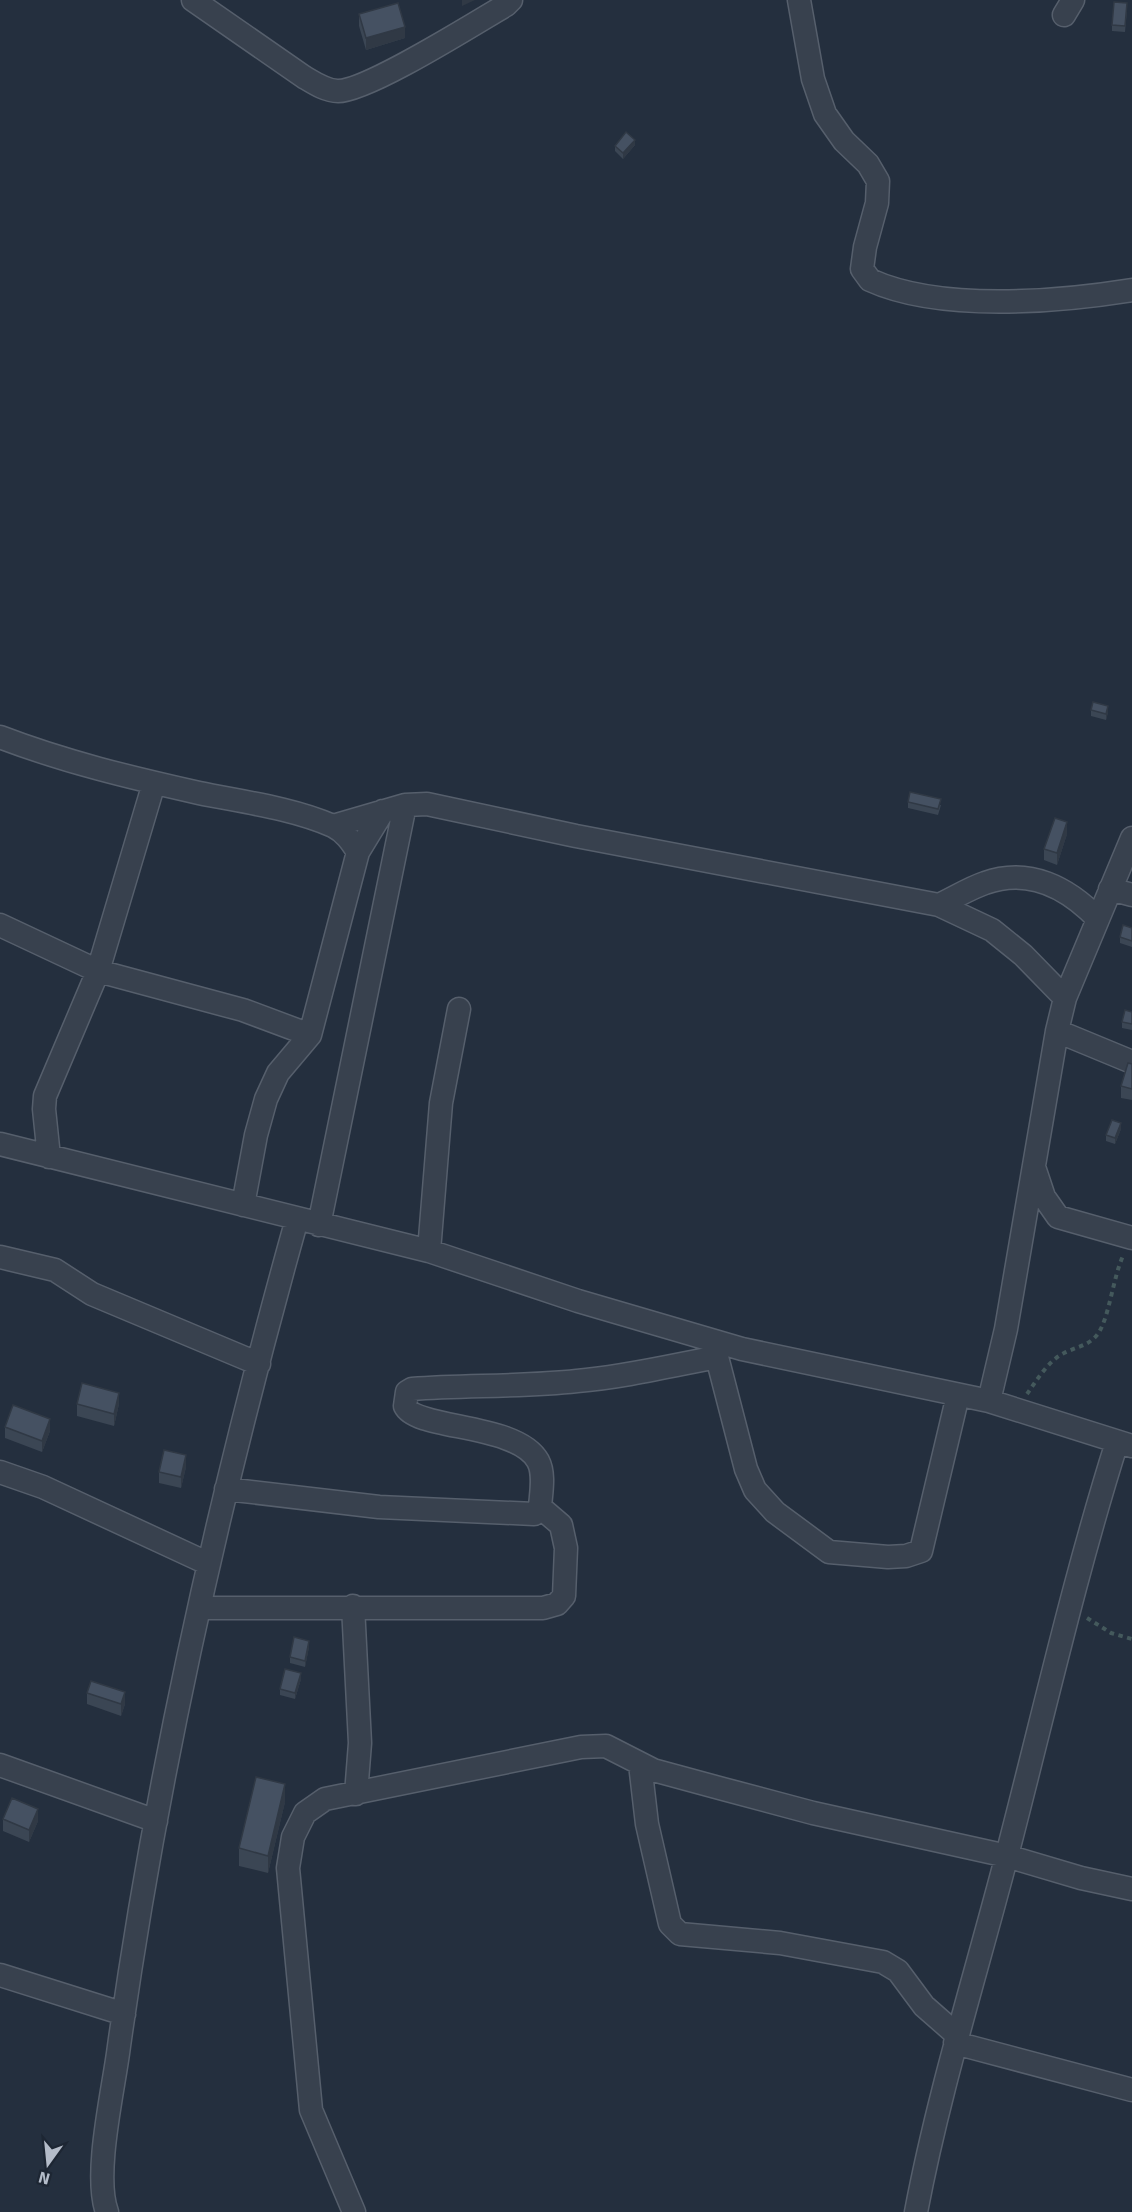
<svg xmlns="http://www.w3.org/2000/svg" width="1132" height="2212" font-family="Signika,sans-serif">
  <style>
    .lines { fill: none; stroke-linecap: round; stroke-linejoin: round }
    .minor-casing { stroke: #565f6c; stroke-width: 25 }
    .path { stroke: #44595c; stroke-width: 4; stroke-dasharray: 4.5 4.5; stroke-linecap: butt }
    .minor { stroke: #38414e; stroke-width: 22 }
    .wall { fill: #3b4654 }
    .shaded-wall { fill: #303945 }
    .building { fill: #455162; stroke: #303945; stroke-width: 1.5 }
  </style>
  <rect width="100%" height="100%" fill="#242f3e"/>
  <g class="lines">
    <g class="minor-casing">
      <path id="minor" d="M193,0L304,77C314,83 326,91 338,91C368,91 475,23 506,5L511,0
        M799,0L813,79L825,114L844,141L868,164L878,181L877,203L865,247L862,269L870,280C940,312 1057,302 1132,290
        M1064,15L1073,0
        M0,737C65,762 132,778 199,793C243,802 292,808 333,826C345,832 351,841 358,852L310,1035L278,1073L266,1099L256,1135L243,1205
        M333,826L405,805L427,804L576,836L939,905L992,930L1023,955L1065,998
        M358,852L383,811
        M1110,889L1132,895
        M939,905C954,898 970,888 985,883C1029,867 1068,888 1098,919
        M0,925L98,971L243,1010L310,1035
        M1057,1031L1132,1062
        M0,1144L429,1251L578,1301L742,1349L989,1401L1132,1446
        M49,1157L44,1109L45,1096L98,971L154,783
        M1035,1170L1044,1197L1058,1217L1132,1238
        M319,1225L405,805
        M429,1251L441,1103L459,1009
        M0,1257L55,1270L92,1294L259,1364
        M716,1343L717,1357L746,1469L755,1490L775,1512L829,1552L888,1557L906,1556L921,1551L958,1395
        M989,1401L1006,1329L1057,1031L1065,998L1132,838
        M0,1472L43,1487L209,1564
        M226,1489L379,1507L534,1514L540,1507C541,1493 545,1474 538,1461C517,1423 416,1430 405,1406L407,1392L412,1389C466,1385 522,1387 577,1381C624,1377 670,1366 717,1357
        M353,1606L360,1743L356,1794
        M200,1608H543L557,1604L564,1596L566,1548L561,1525L540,1507
        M640,1764L647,1824L670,1924L680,1934L780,1943L883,1962L898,1971L924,2006L957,2035
        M0,1765L156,1821
        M0,1975L124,2014
        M955,2043L1132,2090
        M107,2212C93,2174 114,2088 119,2046C158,1767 221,1490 297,1219
        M354,2212L311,2110L288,1868L293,1837L305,1813L325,1799L581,1747L606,1746L653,1770L723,1789L813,1813L1007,1856L1081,1878L1132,1889
        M916,2212C939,2091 976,1974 1007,1855C1043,1717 1074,1578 1117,1442"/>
    </g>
    <path class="path" d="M1027,1394C1037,1380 1048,1361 1064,1353C1076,1347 1088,1346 1097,1335C1109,1320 1113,1277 1123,1256
      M1087,1618L1111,1633L1132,1639"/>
    <use href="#minor" class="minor"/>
  </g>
  <path class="wall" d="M1127,9L1125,32L1112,31V25Z
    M359,14L405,38L366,50L359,26Z
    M635,145L623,159L615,151V146Z
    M1091,710L1108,712L1106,720L1091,716Z
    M908,802L941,805L938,815L908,808Z
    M1067,834L1057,865L1044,860V849Z
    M1132,928V947L1120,943V937Z
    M1132,1012V1030L1122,1028V1022Z
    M1132,1064V1100L1121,1098V1086Z
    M1121,1129L1115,1144L1106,1141V1135Z
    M77,1404H119L114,1426L77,1416Z
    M5,1427L50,1431L42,1452L5,1438Z
    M186,1467L181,1488L159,1483V1472Z
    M309,1647L305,1667L290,1663V1657Z
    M301,1679L295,1699L280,1695V1689Z
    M87,1693L125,1704L121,1716L87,1704Z
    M285,1802L268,1873L239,1866V1848Z
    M3,1819L38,1821L29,1842L3,1831Z"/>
  <path class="shaded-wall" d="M462,0H475L462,6Z
    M405,27V38L366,50V38Z
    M635,140V145L623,159V153Z
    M1108,706V712L1106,720V714Z
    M1067,822V834L1057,865V853Z
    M1121,1123V1129L1115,1144V1138Z
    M119,1393V1404L114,1426V1414Z
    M50,1419V1431L42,1452V1441Z
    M186,1455V1467L181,1488V1477Z
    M309,1641V1647L305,1667V1661Z
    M301,1673V1679L295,1699V1693Z
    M125,1692V1704L121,1716V1704Z
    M285,1784V1802L268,1873V1856Z
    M38,1809V1821L29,1842V1830Z"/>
  <path class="building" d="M1114,2L1127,3L1125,26L1112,25Z
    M398,3L405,27L366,38L359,14Z
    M626,132L635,140L623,153L615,146Z
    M1093,702L1108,706L1106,714L1091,710Z
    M910,792L941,799L938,809L908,802Z
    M1055,818L1067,822L1057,853L1044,849Z
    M1123,925L1132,928V941L1120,937Z
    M1125,1010L1132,1012V1024L1122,1022Z
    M1128,1063L1132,1064V1089L1121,1086Z
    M1112,1120L1121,1123L1115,1138L1106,1135Z
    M82,1383L119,1393L114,1414L77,1404Z
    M13,1405L50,1419L42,1441L5,1427Z
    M164,1450L186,1455L181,1477L159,1472Z
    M294,1637L309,1641L305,1661L290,1657Z
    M285,1669L301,1673L295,1693L280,1689Z
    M91,1681L125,1692L121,1704L87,1693Z
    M256,1777L285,1784L268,1856L239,1848Z
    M12,1798L38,1809L29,1830L3,1819Z"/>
  <g transform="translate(48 2164) rotate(195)" stroke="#1d2633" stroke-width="4.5" paint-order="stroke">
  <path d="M0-4.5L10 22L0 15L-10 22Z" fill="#b4bcc9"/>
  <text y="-9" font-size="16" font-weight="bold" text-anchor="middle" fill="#b4bcc9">N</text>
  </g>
</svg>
